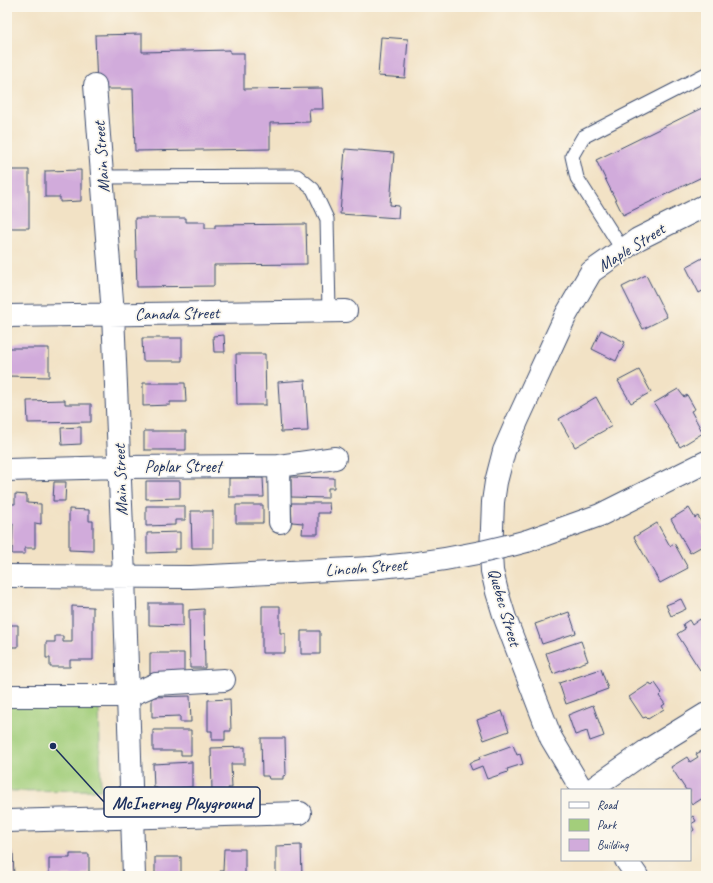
<svg xmlns="http://www.w3.org/2000/svg" width="713" height="883" font-family="Caveat,sans-serif">
  <style>
    .green { fill: #a3ce7b; stroke: #5f7e6c }
    .building { fill: #d1abdb }
    .lines { fill: none; stroke-linecap: round; stroke-linejoin: round }
    .lane-casing { stroke: #3b4a6d; stroke-width: 15 }
    .street-casing { stroke: #3b4a6d; stroke-width: 24 }
    .secondary-casing { stroke: #3b4a6d; stroke-width: 24 }
    .lane { stroke: #fff; stroke-width: 13 }
    .street { stroke: #fff; stroke-width: 22 }
    .secondary { stroke: #fff; stroke-width: 22 }
    .secondary-bridge-casing { stroke: #3b4a6d; stroke-width: 24; stroke-linecap: butt }
    .secondary-bridge { stroke: #fff; stroke-width: 22 }
    .labels { text-anchor: middle; stroke-width: 3.5; stroke-linejoin: round; paint-order: stroke }
    .street-label { font-size: 17px; fill: #1b2f5e; stroke: #fbf7ec }
    .leader { fill: none; stroke: #1b2f5e; stroke-width: 1.5 }
    .callout-dot { fill: #1b2f5e; stroke: #fbf7ec; stroke-width: 1.5 }
    .callout { fill: #fbf7ec; stroke: #1b2f5e; stroke-width: 1.5 }
    .callout-label { font-size: 18px; text-anchor: middle; font-weight: bold; fill: #1b2f5e }
  </style>
  <rect width="100%" height="100%" fill="#fbf7ec"/>
  <filter id="ink" filterUnits="userSpaceOnUse"><feTurbulence type="fractalNoise" baseFrequency=".025" numOctaves="2"/><feDisplacementMap in="SourceGraphic" scale="8" xChannelSelector="R" yChannelSelector="G"/><feConvolveMatrix kernelMatrix="1 2 1 2 8 2 1 2 1" color-interpolation-filters="sRGB"/></filter>
  <filter id="wash" filterUnits="userSpaceOnUse"><feTurbulence type="fractalNoise" baseFrequency=".012" numOctaves="4" result="noise"/><feDisplacementMap in="SourceGraphic" scale="16" xChannelSelector="R" yChannelSelector="G"/><feGaussianBlur stdDeviation="0.9" result="paint"/><feColorMatrix in="noise" values="0 0 0 0 0 0 0 0 0 0 0 0 0 0 0 0 0 1.4 0 .05"/><feComposite in="paint" operator="in"/></filter>
  <g filter="url(#wash)">
    <rect width="100%" height="100%" fill="#f2e2c5"/>
    <path class="green" d="M7,702H99L101,790L7,791Z"/>
    <g id="blocks">
      <path class="building" d="M142,34V52L230,50V53H244V89L322,88L323,109H309L310,122L270,123V149L135,151L133,89H97L95,35Z
        M381,37L408,39L405,78L378,76Z
        M706,106V175L623,215L596,160Z
        M345,149L394,153L390,205L399,206L398,218L340,214Z
        M7,170H29V228H7Z
        M81,170V201L60,202V197H45V171Z
        M135,218H186V222H205V228H215V225L306,224L307,264L214,265V286L137,287Z
        M706,256V289L699,293L686,267Z
        M646,275L667,317L643,329L622,287Z
        M601,330L625,342L616,361L592,349Z
        M224,335L225,352H214L213,336Z
        M142,338H182V361H143Z
        M7,348H49V377L7,376Z
        M236,354H265L266,405H237Z
        M639,370L651,392L631,403L618,381Z
        M305,380L308,431L281,432L278,382Z
        M143,383H185L186,402H170V405L143,406Z
        M678,389L684,397L687,395L695,409L691,411L703,433L680,447L654,403Z
        M596,397L612,426L575,447L559,419Z
        M65,400V404H91V422L28,423L27,401Z
        M81,427V444L62,445L61,428Z
        M144,431H186V450H144Z
        M291,477L334,478V488H328V498L291,497Z
        M229,478H263L264,497H229Z
        M146,481H180V498L146,499Z
        M54,482H66L65,501H53Z
        M15,494L27,495V503L41,504V524L35,523V548H25V554H12L13,524H9L10,504H15Z
        M291,503H329L330,513H318V534H302L303,523L292,522Z
        M236,505H263V523H236Z
        M146,506H185V520H175V525L146,526Z
        M689,508L695,518L698,516L706,530L702,532L706,539V544L690,553L671,519Z
        M69,509L89,510V521H93V551L69,550Z
        M191,511H213V548H192Z
        M657,523L670,546L674,543L688,568L660,583L634,537Z
        M180,532V549H175V552L147,553V533Z
        M681,599L686,609L671,616L666,605Z
        M149,603H183V626L149,625Z
        M72,606L93,607V660H70V667H50V658H46V642H55V636H63V642H72Z
        M262,606H280V633H285V653H262Z
        M204,609L205,668H190L189,610Z
        M569,612L576,633L542,644L535,624Z
        M700,619L706,628V667L700,670L677,634L685,629L683,624L689,620L692,625Z
        M7,625H18V647H7Z
        M301,631H320V654H301Z
        M581,641L588,661L553,674L546,653Z
        M150,653H184V677H150Z
        M601,669L608,689L566,704L559,683Z
        M650,683L652,686L655,683L662,693L659,696L665,704L662,706L664,709L648,719L646,717L643,718L629,697Z
        M190,696L191,722H180V716L152,717V697Z
        M230,699L231,731H225V740H212V731H208V700Z
        M593,705L604,736L590,741L587,731L575,735L568,715Z
        M502,711L509,731L484,740L477,720Z
        M153,730H191V755H181V751H153Z
        M261,738H285L286,775L283,776V779H269L268,776H262Z
        M513,745L517,755L520,754L523,764L507,769L508,772L487,779L482,766L472,770L469,763L480,759L479,757Z
        M245,747V764H231L232,788H228L229,791L212,792L211,748Z
        M704,750L706,753V796L692,805L690,802V790H686L671,767L687,757L690,762L698,757L696,754Z
        M192,762V787L181,788V795L157,796V788H154L153,764Z
        M693,816L696,821L691,824L694,830L690,833V818Z
        M301,845L302,876L276,875V846Z
        M224,849H245V874H234V876H220V871H223Z
        M7,852H13L14,876H7Z
        M70,854H89V874H82V876H49V858H70Z
        M155,857H181V876H155Z"/>
    </g>
  </g>
  <g filter="url(#ink)">
    <use href="#blocks" fill-opacity="0" stroke="#3b4a6d" stroke-width="1"/>
    <g class="lines">
      <g class="lane-casing">
        <path id="lane" d="M102,177L297,176L313,189L327,219L329,311
          M622,249L577,178L572,156L583,137L706,74"/>
      </g>
      <g class="street-casing">
        <path id="street" d="M95,85L113,314L124,576
          M7,316L346,311
          M279,466L280,522
          M7,470L120,467L279,466L335,458
          M7,696H128L156,684L224,680
          M582,790L551,738L505,618L497,592L492,571L491,554L493,502L496,482L504,451L518,419L566,315L591,272L638,239L706,205
          M591,790L646,751L706,714
          M7,821L300,813
          M626,860L637,876"/>
      </g>
      <g class="secondary-casing">
        <path id="secondary" d="M527,541L600,515L706,462
          M7,576L191,577L371,568
          M124,576L134,876"/>
      </g>
      <use href="#lane" class="lane"/>
      <use href="#street" class="street"/>
      <use href="#secondary" class="secondary"/>
      <g class="secondary-bridge-casing">
        <path id="secondary-bridge" d="M371,568C424,564 476,555 527,541"/>
      </g>
      <use href="#secondary-bridge" class="secondary-bridge"/>
    </g>
  </g>
  <g class="labels">
    <g class="street-label">
      <text transform="translate(101 157) rotate(-94)" y="6">Main Street</text>
      <text transform="translate(631 247) rotate(-32)" y="6">Maple Street</text>
      <text transform="translate(177 313) rotate(-1)" y="6">Canada Street</text>
      <text x="183" y="472">Poplar Street</text>
      <text transform="translate(120 480) rotate(-92)" y="6">Main Street</text>
      <text transform="translate(366 567) rotate(-4)" y="6">Lincoln Street</text>
      <text transform="translate(505 607) rotate(74)" y="6">Quebec Street</text>
    </g>
  </g>
  <path class="leader" d="M53 746L104 802"/>
  <circle class="callout-dot" cx="53" cy="746" r="4"/>
  <rect class="callout" x="104" y="787" width="156" height="30" rx="4"/>
  <g class="callout-label">
    <text x="182" y="809">McInerney Playground</text>
  </g>
  <rect width="713" height="883" fill="none" stroke="#fbf7ec" stroke-width="24"/>
  <rect x="561" y="789" width="130" height="72" fill="#fbf7ec" stroke="#a1a7b3"/>
  <rect x="569" y="802" width="20" height="6" fill="#ffffff" stroke="#a1a7b3"/>
  <text x="597" y="809" font-size="12" fill="#1b2f5e">Road</text>
  <rect x="569" y="819" width="20" height="12" fill="#a3ce7b" stroke="#a1a7b3"/>
  <text x="597" y="829" font-size="12" fill="#1b2f5e">Park</text>
  <rect x="569" y="839" width="20" height="12" fill="#d1abdb" stroke="#a1a7b3"/>
  <text x="597" y="849" font-size="12" fill="#1b2f5e">Building</text>
</svg>
